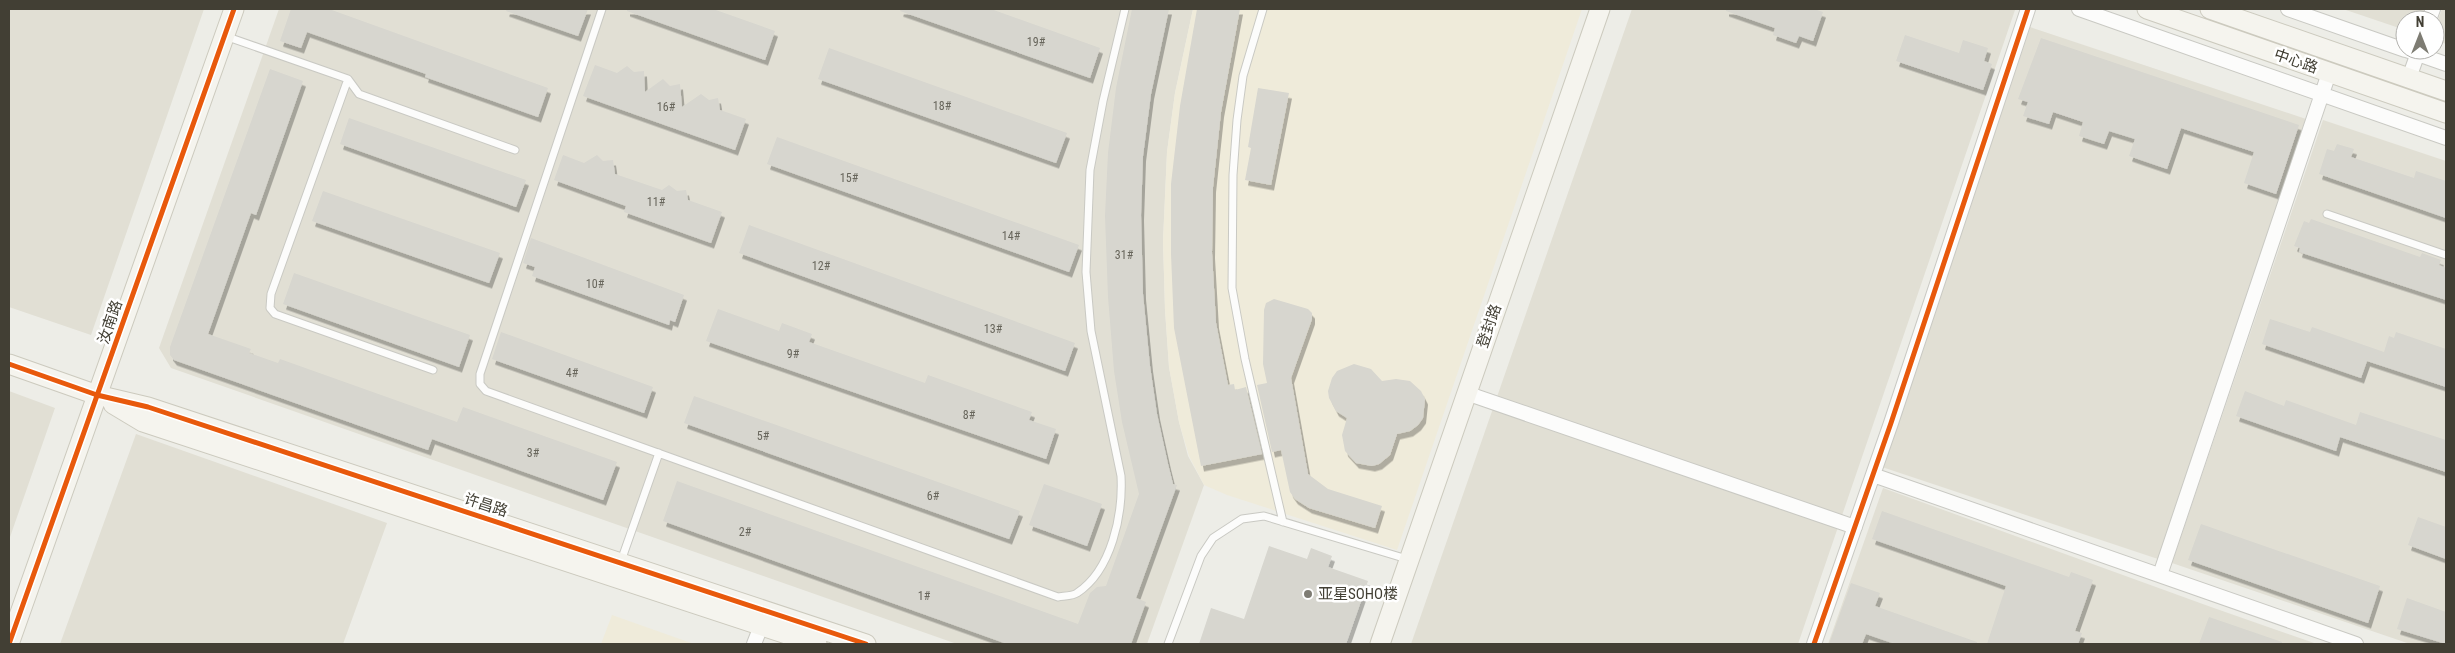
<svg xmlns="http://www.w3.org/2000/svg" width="2455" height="653" font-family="'Roboto Condensed','Noto Sans SC',sans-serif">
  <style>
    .residential { fill: #e1dfd4 }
    .commercial { fill: #efebda }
    .building { fill: #d7d6cf; filter: url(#shadow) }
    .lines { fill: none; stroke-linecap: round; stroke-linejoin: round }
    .lane-casing { stroke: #c9c9c3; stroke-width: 9 }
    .street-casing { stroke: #c9c9c3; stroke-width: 16 }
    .secondary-casing { stroke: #cccabe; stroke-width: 21 }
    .lane { stroke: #fcfcfb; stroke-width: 7 }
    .street { stroke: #fcfcfb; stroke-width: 14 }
    .secondary { stroke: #f5f4ee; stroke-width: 19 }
    .cycleway-casing { stroke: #fff; stroke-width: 8 }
    .cycleway { stroke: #e8590c; stroke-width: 5 }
    .poi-dot { fill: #7e7c73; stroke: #fff; stroke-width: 2 }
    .labels { text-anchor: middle; stroke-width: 5; stroke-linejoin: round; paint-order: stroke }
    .number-label { font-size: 12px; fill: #68665c }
    .street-label { font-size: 15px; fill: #423f34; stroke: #fff }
    .poi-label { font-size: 15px; fill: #423f34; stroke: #fff; text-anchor: start }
  </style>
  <defs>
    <filter id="shadow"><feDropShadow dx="3" dy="5.5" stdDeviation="0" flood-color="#0004"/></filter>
  </defs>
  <rect width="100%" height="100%" fill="#edede7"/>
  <path class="residential" d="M9,9H204L91,335L9,307Z
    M279,9H1193L1175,93L1167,152L1163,241L1165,310L1169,367L1179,422L1188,456L1204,485L1147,644H957L171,368L159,348Z
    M1632,9L2015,10L1798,644H1411Z
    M2343,9H2426L2422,20H2405V30Z
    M2442,9H2446V44L2435,40V28Z
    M2030,27L2306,119L2158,559L1882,467Z
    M2323,120L2446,161V644H2410L2172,563Z
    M9,391L55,408L9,540Z
    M136,434L387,523L343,644H60Z
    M1883,488L2211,607L2317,644H1828Z"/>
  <path class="commercial" d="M1193,9H1582L1397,550L1227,495L1204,485L1189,456L1179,422L1169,367L1165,310L1163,241L1167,152L1175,93Z
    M612,615L694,644H601Z"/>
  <path class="building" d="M291,9H329L548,88L538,117L425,77L426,74L307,32L301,48L280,41Z
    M507,9H588L578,36L506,11Z
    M627,9H713L775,31L765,60L627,11Z
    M901,9H991L1100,48L1090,78L900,11Z
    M1132,9H1169L1151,94L1143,156L1141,215L1143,294L1150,366L1157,414L1168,464L1173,484L1177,485L1136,598L1146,602L1131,644H1007L663,521L677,481L1078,624L1090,593L1097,587L1106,586L1139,494L1122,422L1114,371L1108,297L1105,216L1108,153L1116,88Z
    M1197,9H1240L1221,112L1213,187L1212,253L1216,323L1228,385L1234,384L1235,390L1246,387L1262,454L1201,466L1174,328L1171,254V184L1180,106Z
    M1726,9H1814L1823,12L1813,41L1799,36L1796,43L1773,35L1775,28L1726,11Z
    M1905,35L1959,53L1963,40L1988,48L1984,61L1992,64L1983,90L1896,61Z
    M2041,38L2299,125L2276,194L2244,183L2254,152L2181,128L2167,169L2129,156L2135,139L2109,131L2104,144L2079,136L2083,122L2053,112L2049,124L2023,116L2028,102L2018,99Z
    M829,48L1067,133L1056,163L818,79Z
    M595,65L617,73L627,66L634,72L644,71L645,92L663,79L670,86L680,84L682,107L701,94L709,100L718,98L720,110L746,119L735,150L583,96Z
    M270,69L303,81L256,215L251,213L208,334L251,349L249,353L278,363L280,359L457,422L463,407L617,462L603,500L432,439L428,450L174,360L170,355V347Z
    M1258,88L1289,93L1271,185L1245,180L1251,148L1248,147Z
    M349,118L526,180L516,207L340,144Z
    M777,137L1079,245L1069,272L767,164Z
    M2337,144L2354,149L2351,157L2414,178L2416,171L2446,181V218L2319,174L2327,149L2334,151Z
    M563,155L584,163L597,155L603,161L613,160L615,174L662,190L669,185L677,191L686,190L688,200L722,212L711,243L624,212L626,206L554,180Z
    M323,191L500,253L489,283L312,221Z
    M2311,219L2420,257L2422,253L2441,260L2439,265L2446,268V300L2299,252L2300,248L2294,246L2304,221L2309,223Z
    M749,225L1075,343L1065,371L739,253Z
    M531,238L684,295L675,322L670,320L669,325L532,276L535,267L523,263Z
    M294,273L470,335L459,367L283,304Z
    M1274,299L1308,309L1312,313V319L1291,378L1308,474L1328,489L1382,506L1375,528L1309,508L1295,499L1290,492L1281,450L1272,452L1257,385L1267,383L1263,364L1264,310L1266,303Z
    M718,309L779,331L782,323L812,334L809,342L925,383L928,375L1032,412L1029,420L1056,429L1046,459L706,341Z
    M2270,319L2310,332L2312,327L2384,352L2389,336L2394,338L2396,332L2446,349V387L2367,361L2361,378L2262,344Z
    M501,332L653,387L644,413L492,359Z
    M1354,364L1371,369L1382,381L1396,379L1410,381L1421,391L1425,399L1423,418L1418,425L1410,431L1397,434L1390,455L1379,464L1372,466L1356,463L1345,451L1342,435L1347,418L1336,411L1329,398L1328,391L1332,378L1337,371Z
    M2245,391L2284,406L2286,400L2356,425L2360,412L2446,440V472L2340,437L2336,451L2236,416Z
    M694,396L1020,511L1009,539L684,423Z
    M1044,484L1102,504L1087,546L1029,525Z
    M1882,511L2069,577L2071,572L2093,580L2075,631L2082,633L2078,644H1987L2006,586L1872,539Z
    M2418,517L2446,527V559L2408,545Z
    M2201,524L2380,586L2368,623L2188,560Z
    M1269,546L1307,559L1311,548L1332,556L1328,567L1368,581L1346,644H1199L1211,608L1244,619Z
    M1851,583L1880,593L1875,606L1977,642V644H1895L1866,634L1862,644H1829Z
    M2407,598L2446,612V644L2397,629Z
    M2209,617L2282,642V644H2199Z"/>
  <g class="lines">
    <g class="lane-casing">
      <path id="lane" d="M602,9L480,374V384L486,391L1058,597C1064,596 1073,596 1077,593C1112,570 1123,514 1121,476L1091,331L1086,272L1090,170L1103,101L1125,9
        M1263,9L1243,76L1237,120L1233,175L1232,288L1245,359L1283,522
        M225,36L348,79L359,94L515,150
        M348,79L271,294L270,308L275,314L433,370
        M2327,214L2446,255
        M621,561L659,453
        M1168,644L1201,556L1213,538L1242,519L1264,516L1407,559"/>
    </g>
    <g class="street-casing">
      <path id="street" d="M2079,9L2446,138
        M2288,9L2405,50
        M2429,20L2433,9
        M2406,50L2446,64
        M2409,78L2419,50
        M1466,393L1855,527
        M1873,475L2356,644
        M2160,575L2329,73
        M754,644L761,626
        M1814,644L1891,423L2028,9"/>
    </g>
    <g class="secondary-casing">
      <path id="secondary" d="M2147,9L2446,113
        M2210,9L2446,91
        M9,364L97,395L148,407L866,644
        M113,404L143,422L817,644
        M9,644L234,9
        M1380,644L1600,9"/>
    </g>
    <use href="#lane" class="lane"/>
    <use href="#street" class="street"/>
    <use href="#secondary" class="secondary"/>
    <g class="cycleway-casing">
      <path id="cycleway" d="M9,364L97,395L148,407L866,644
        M9,644L234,9
        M1814,644L1891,423L2028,9"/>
    </g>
    <use href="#cycleway" class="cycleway"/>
  </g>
  <circle class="poi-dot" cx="1308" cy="594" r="5"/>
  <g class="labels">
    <g class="number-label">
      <text x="1036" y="46">19#</text>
      <text x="942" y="110">18#</text>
      <text x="666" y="111">16#</text>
      <text x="849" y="182">15#</text>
      <text x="656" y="206">11#</text>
      <text x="1011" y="240">14#</text>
      <text x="1124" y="259">31#</text>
      <text x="821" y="270">12#</text>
      <text x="595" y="288">10#</text>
      <text x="993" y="333">13#</text>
      <text x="793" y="358">9#</text>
      <text x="572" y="377">4#</text>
      <text x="969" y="419">8#</text>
      <text x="763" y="440">5#</text>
      <text x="533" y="457">3#</text>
      <text x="933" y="500">6#</text>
      <text x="745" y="536">2#</text>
      <text x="924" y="600">1#</text>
    </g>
    <g class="street-label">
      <text transform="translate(2296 61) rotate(19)" y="5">中心路</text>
      <text transform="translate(110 322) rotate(-71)" y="5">汝南路</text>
      <text transform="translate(1489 326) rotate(-71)" y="5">登封路</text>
      <text transform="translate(486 505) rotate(18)" y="5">许昌路</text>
    </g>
    <g class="poi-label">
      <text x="1318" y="599">亚星SOHO楼</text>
    </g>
  </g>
  <rect width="2455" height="653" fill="none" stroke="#423f34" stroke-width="20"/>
  <g transform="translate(2420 35)"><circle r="24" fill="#ffffff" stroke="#b3b2ae"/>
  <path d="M0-4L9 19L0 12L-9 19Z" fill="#7e7c73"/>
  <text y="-8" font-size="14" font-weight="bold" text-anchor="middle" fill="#423f34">N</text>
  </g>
</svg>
